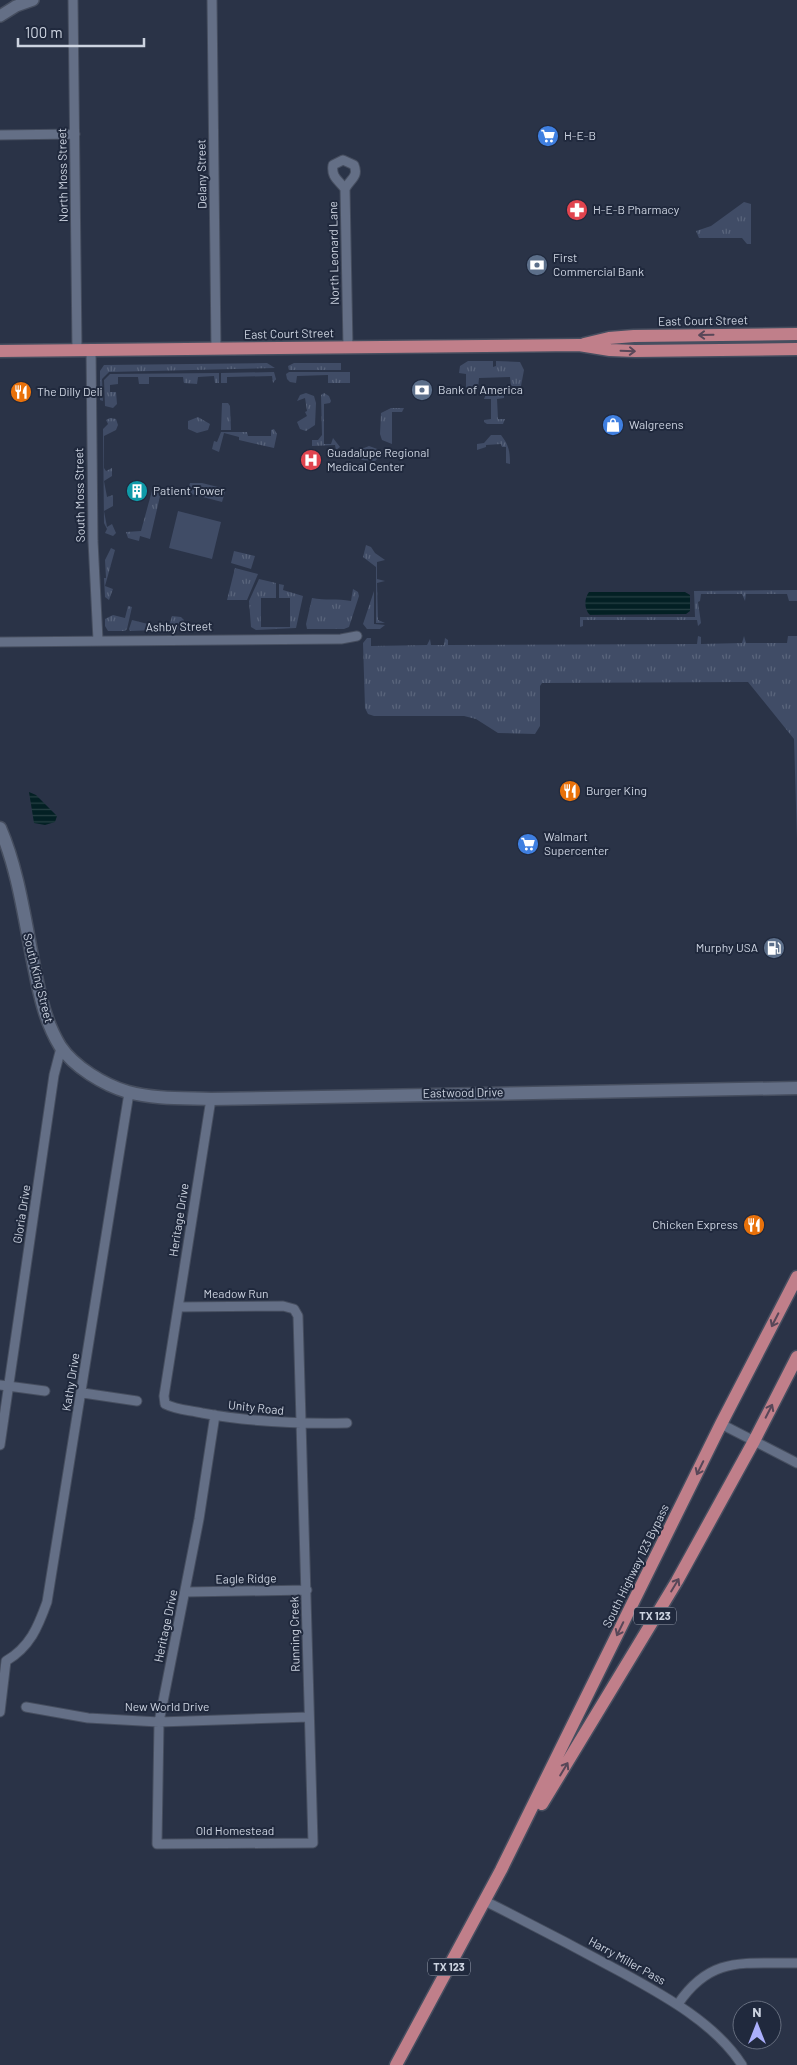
<svg xmlns="http://www.w3.org/2000/svg" width="797" height="2065" font-family="Barlow,sans-serif">
  <style>
    .grass { fill: url(#grass-tufts) }
    .garden { fill: #404c66 }
    .water { fill: url(#water-rules) }
    .lines { fill: none; stroke-linecap: round; stroke-linejoin: round }
    .minor-casing { stroke: #464e5f; stroke-width: 11 }
    .tertiary-casing { stroke: #464e5f; stroke-width: 14 }
    .secondary-casing { stroke: #464e5f; stroke-width: 15 }
    .primary-casing { stroke: #464e5f; stroke-width: 15 }
    .minor { stroke: #646f86; stroke-width: 9 }
    .tertiary { stroke: #646f86; stroke-width: 11 }
    .secondary { stroke: #646f86; stroke-width: 12 }
    .primary { stroke: #c07f8a; stroke-width: 12 }
    .oneway { stroke: #584758 }
    .labels { text-anchor: middle; stroke-width: 4; stroke-linejoin: round; paint-order: stroke }
    .shield { fill: #20293d; stroke: #98a0af; stroke-width: 1 }
    .shield-label { font-size: 11px; font-weight: bold; fill: #ccd3e0 }
    .poi-label { font-size: 12px; fill: #ccd3e0; stroke: #20293d; text-anchor: start }
    .street-label { font-size: 12px; fill: #ccd3e0; stroke: #20293d }
  </style>
  <defs>
    <pattern id="grass-tufts" width="24" height="20" patternUnits="userSpaceOnUse" patternTransform="scale(1.25)"><rect width="24" height="20" fill="#404c66"/><path d="M3 7l-1-3M5 7V3M7 7l1-3M15 17l-1-3M17 17v-4M19 17l1-3" fill="none" stroke="#5a657c"/></pattern>
    <pattern id="water-rules" width="6" height="5" patternUnits="userSpaceOnUse" patternTransform="scale(1.25)"><rect width="6" height="5" fill="#032024"/><path d="M0 2.5h6" fill="none" stroke="#274044"/></pattern>
  </defs>
  <rect width="100%" height="100%" fill="#2a3347"/>
  <path class="grass" d="M744,202L751,204V244H747L742,238H699L696,231L711,226Z
    M468,361H493V367L496,366V361L520,362L524,370L521,386H511L510,377L479,378L478,389L466,391V374L459,373L460,366Z
    M267,363L275,368L109,372L102,379L103,401L100,400V371L104,365Z
    M294,363H341V370H289L288,366Z
    M274,372L276,379L273,383L272,376L227,377V383H221V373Z
    M289,372H350V383H328V375L297,376L296,383L290,382L287,379L286,374Z
    M219,373V383H215L214,376L198,377L197,384L184,383L183,377H149V384H139L138,377H118V384L110,385V392H116L117,404L113,408L105,406L104,380L110,374Z
    M306,393L314,396L316,403L315,425L306,431L300,429L297,422L307,416L305,412L307,411L305,398L297,401L300,395Z
    M324,393L329,396L331,401L330,403L324,404V444H331L333,438L340,447L336,450L335,445L312,446V440H318L322,435L321,395Z
    M486,394L504,395V398L497,399L498,419H505L503,424H487L484,422V420L491,419V399H484Z
    M222,403H228L230,406L231,430H221Z
    M391,408H404L402,412H392V444L382,440L380,434L381,413Z
    M198,417L210,424L208,430L197,433L188,429V421Z
    M110,418L116,419L118,425L116,430L104,436V468L106,471L112,468V476L104,481L107,497L113,495V506L104,511L107,527L112,524L116,533L113,536L105,533L107,529L104,523L103,429L108,424L106,420Z
    M274,429L277,434L274,448L239,440V437L224,433L219,452L212,449L214,441L217,442L221,432H247L248,436H271V430Z
    M491,435H501C509,445 510,452 510,464L506,463V447H502L501,444L486,445V447L477,450V444L484,443Z
    M369,446L380,450L381,456L375,461L362,460L358,456L359,450Z
    M153,487L165,490L161,492L150,539L140,536L139,541L128,538L126,532L141,531Z
    M366,545L371,547L375,553L385,560L377,562V579L385,581L377,583L378,620L385,623H376V567L363,557Z
    M111,548L115,550L105,586L113,589L109,600L105,597L104,578H106L105,560Z
    M234,551L255,556L251,569L231,563Z
    M235,568L258,574L247,600H227Z
    M259,579L276,583V598H261V627H290V598H279V584L284,585L283,590L303,596L296,628L256,630L251,627L249,601Z
    M353,589L358,592L359,596L349,627L344,629H307L306,624L312,598C325,601 337,598 351,601Z
    M797,590V601H789L787,594H746L745,601L742,594H701L700,601L698,602L701,623L698,626L697,620H583V626L580,627V617H695L694,591Z
    M374,591V624L385,625L380,629H367L363,624Z
    M128,606L132,607L127,629L125,631H108L105,626V619L113,615L125,618Z
    M172,616L181,617L184,620V628L182,625L183,629L130,631L129,629L132,620L168,629Z
    M698,636L701,637V644L742,643L744,636L746,643H787L788,636H797V839L794,739L748,682L542,683L540,686V726L535,734L498,733L476,719L464,716H374L368,714L365,708L363,643L367,638H371V646L427,645L430,639L431,645H444L445,638L448,640V645L697,644Z"/>
  <path class="garden" d="M190,483H202L226,489L222,502L187,493Z
    M178,511L221,522L212,559L169,548Z"/>
  <path class="water" d="M589,592H685L690,595V611L686,614L590,615C584,610 584,598 589,592Z
    M29,792L36,795L57,816L55,822L45,825L34,823Z"/>
  <g class="lines">
    <g class="minor-casing">
      <path id="minor" d="M73,0L77,349
        M212,0L216,349
        M0,135L75,134
        M345,189C339,180 331,178 333,165L343,160L354,165C359,177 350,179 345,189L348,347
        M91,349L93,541L98,640
        M0,642L341,639L357,636
        M211,1099L164,1396L165,1404C177,1410 189,1410 202,1413C250,1422 298,1424 347,1423
        M178,1307L283,1306L294,1309L298,1316L313,1843L157,1844L159,1722L199,1519L215,1415
        M0,1385L45,1391
        M83,1393L137,1401
        M721,1424L797,1463
        M0,1445L54,1075L61,1048
        M186,1592L307,1590
        M6,1661C30,1647 38,1627 47,1602L129,1093
        M26,1707L88,1718L159,1722L309,1717
        M0,1712L6,1661
        M485,1901C531,1924 577,1948 623,1973C665,1996 716,2024 742,2065
        M678,2004C711,1955 744,1964 797,1963"/>
    </g>
    <g class="tertiary-casing">
      <path id="tertiary" d="M0,16L16,6L33,0"/>
    </g>
    <g class="secondary-casing">
      <path id="secondary" d="M0,828C19,872 25,923 35,971C40,997 46,1023 60,1046C74,1067 104,1085 128,1092C154,1099 183,1098 211,1099L797,1088"/>
    </g>
    <g class="primary-casing">
      <path id="primary" d="M584,344L609,338L634,336L797,334
        M0,351L579,345L610,350L635,351L797,349
        M542,1804L677,1581L754,1441L797,1357
        M396,2065L501,1870L721,1424L797,1277"/>
    </g>
    <use href="#minor" class="minor"/>
    <use href="#tertiary" class="tertiary"/>
    <use href="#secondary" class="secondary"/>
    <use href="#primary" class="primary"/>
  </g>
  <defs><path id="oneway-shaft" d="M-6 0H5M1.5-3L5.5 0L1.5 3" fill="none" stroke-width="1.6" stroke-linecap="round" stroke-linejoin="round" transform="scale(1.25)"/></defs>
  <g class="oneway">
    <use href="#oneway-shaft" transform="translate(706 335) rotate(179)"/>
    <use href="#oneway-shaft" transform="translate(628 351) rotate(2)"/>
    <use href="#oneway-shaft" transform="translate(775 1320) rotate(117)"/>
    <use href="#oneway-shaft" transform="translate(769 1411) rotate(-63)"/>
    <use href="#oneway-shaft" transform="translate(700 1468) rotate(116)"/>
    <use href="#oneway-shaft" transform="translate(675 1585) rotate(-59)"/>
    <use href="#oneway-shaft" transform="translate(620 1629) rotate(116)"/>
    <use href="#oneway-shaft" transform="translate(564 1769) rotate(-59)"/>
  </g>
  <defs>
    <g id="supermarket-disc" transform="scale(1.125)"><circle r="9.5" fill="#3f7fe0" stroke="#20293d"/><path d="M-6-5.5h2.5l.6 2H6L4.5 2H-2.5L-4.4-4H-6ZM-1.5 3.2a1.3 1.3 0 1 0 .1 0ZM3 3.2a1.3 1.3 0 1 0 .1 0Z" fill="#fff"/></g>
    <g id="pharmacy-disc" transform="scale(1.125)"><circle r="9.5" fill="#e0444e" stroke="#20293d"/><path d="M-2-6h4v4h4v4h-4v4h-4v-4h-4v-4h4Z" fill="#fff"/></g>
    <g id="bank-disc" transform="scale(1.125)"><circle r="9.5" fill="#5c6f8a" stroke="#20293d"/><path d="M-6-4H6V4H-6ZM0-2.3a2.3 2.3 0 1 0 0 4.6a2.3 2.3 0 1 0 0-4.6Z" fill="#fff"/></g>
    <g id="restaurant-disc" transform="scale(1.125)"><circle r="9.5" fill="#e8710a" stroke="#20293d"/><path d="M-5-6h1v4h1v-4h1v4h1v-4h1v5L-1.5 .5V6h-2V.5L-5-1ZM5-6V6H3V1.5H1.5Q1.5-4 5-6Z" fill="#fff"/></g>
    <g id="shop-disc" transform="scale(1.125)"><circle r="9.5" fill="#3f7fe0" stroke="#20293d"/><path d="M-5-2.5h2.3a2.7 3.5 0 0 1 5.4 0H5L5.5 6h-11ZM-1.5-2.5h3a1.5 2.3 0 0 0-3 0Z" fill="#fff"/></g>
    <g id="hospital-disc" transform="scale(1.125)"><circle r="9.5" fill="#e0444e" stroke="#20293d"/><path d="M-5-5h3v3.5h4V-5h3V5h-3V1.5h-4V5h-3Z" fill="#fff"/></g>
    <g id="building-disc" transform="scale(1.125)"><circle r="9.5" fill="#0f9aa8" stroke="#20293d"/><path d="M-4-6H4V6H1V3H-1V6H-4ZM-2.5-4.3h1.7v1.8h-1.7ZM.8-4.3h1.7v1.8H.8ZM-2.5-1h1.7V.8h-1.7ZM.8-1h1.7V.8H.8Z" fill="#fff"/></g>
    <g id="fuel-disc" transform="scale(1.125)"><circle r="9.5" fill="#5c6f8a" stroke="#20293d"/><path d="M-5.5-6h7V0h2V4h1.3V-2.5L3-4.5l.8-.8L6-3V5H2.5V1h-1V6h-7ZM-4.2-4.7v3.2H.2V-4.7Z" fill="#fff"/></g>
  </defs>
  <g fill-rule="evenodd">
    <use href="#supermarket-disc" x="548" y="136"/>
    <use href="#pharmacy-disc" x="577" y="210"/>
    <use href="#bank-disc" x="537" y="265"/>
    <use href="#bank-disc" x="422" y="390"/>
    <use href="#restaurant-disc" x="21" y="392"/>
    <use href="#shop-disc" x="613" y="425"/>
    <use href="#hospital-disc" x="311" y="460"/>
    <use href="#building-disc" x="137" y="491"/>
    <use href="#restaurant-disc" x="570" y="791"/>
    <use href="#supermarket-disc" x="528" y="844"/>
    <use href="#fuel-disc" x="774" y="948"/>
    <use href="#restaurant-disc" x="754" y="1225"/>
  </g>
  <g class="labels">
    <g class="shield">
      <rect x="634" y="1607.5" width="42" height="17" rx="4"/>
      <rect x="428" y="1958.5" width="42" height="17" rx="4"/>
    </g>
    <g class="shield-label">
      <text x="655" y="1620">TX 123</text>
      <text x="449" y="1971">TX 123</text>
    </g>
    <g class="poi-label">
      <text x="564" y="140">H-E-B</text>
      <text x="593" y="214">H-E-B Pharmacy</text>
      <text x="553" y="262">First<tspan x="553" dy="14">Commercial Bank</tspan></text>
      <text x="438" y="394">Bank of America</text>
      <text x="37" y="396">The Dilly Deli</text>
      <text x="629" y="429">Walgreens</text>
      <text x="327" y="457">Guadalupe Regional<tspan x="327" dy="14">Medical Center</tspan></text>
      <text x="153" y="495">Patient Tower</text>
      <text x="586" y="795">Burger King</text>
      <text x="544" y="841">Walmart<tspan x="544" dy="14">Supercenter</tspan></text>
      <text x="758" y="952" text-anchor="end">Murphy USA</text>
      <text x="738" y="1229" text-anchor="end">Chicken Express</text>
    </g>
    <g class="street-label">
      <text transform="translate(202 174) rotate(-91)" y="4">Delany Street</text>
      <text transform="translate(63 175) rotate(-91)" y="4">North Moss Street</text>
      <text transform="translate(334 253) rotate(-91)" y="4">North Leonard Lane</text>
      <text transform="translate(703 321) rotate(-1)" y="4">East Court Street</text>
      <text transform="translate(289 334) rotate(-1)" y="4">East Court Street</text>
      <text transform="translate(80 495) rotate(-91)" y="4">South Moss Street</text>
      <text transform="translate(179 627) rotate(-1)" y="4">Ashby Street</text>
      <text transform="translate(38 978) rotate(76)" y="4">South King Street</text>
      <text transform="translate(463 1093) rotate(-1)" y="4">Eastwood Drive</text>
      <text transform="translate(22 1214) rotate(-81)" y="4">Gloria Drive</text>
      <text transform="translate(179 1220) rotate(-81)" y="4">Heritage Drive</text>
      <text x="236" y="1298">Meadow Run</text>
      <text transform="translate(71 1382) rotate(-81)" y="4">Kathy Drive</text>
      <text transform="translate(256 1408) rotate(6)" y="4">Unity Road</text>
      <text transform="translate(636 1566) rotate(-64)" y="4">South Highway 123 Bypass</text>
      <text transform="translate(246 1579) rotate(-1)" y="4">Eagle Ridge</text>
      <text transform="translate(166 1626) rotate(-78)" y="4">Heritage Drive</text>
      <text transform="translate(295 1634) rotate(-91)" y="4">Running Creek</text>
      <text x="167" y="1711">New World Drive</text>
      <text x="235" y="1835">Old Homestead</text>
      <text transform="translate(627 1961) rotate(29)" y="4">Harry Miller Pass</text>
    </g>
  </g>
  <g transform="translate(757 2025)"><circle r="24" fill="#20293d" stroke="#656d7e"/>
  <path d="M0-4L9 19L0 12L-9 19Z" fill="#abaffb"/>
  <text y="-8" font-size="14" font-weight="bold" text-anchor="middle" fill="#ccd3e0">N</text>
  </g>
  <path d="M18 38v8h126v-8" fill="none" stroke="#ccd3e0" stroke-width="2.5"/>
  <text x="25" y="38" font-size="15" fill="#ccd3e0" stroke="#20293d" stroke-width="4" paint-order="stroke">100 m</text>
</svg>
